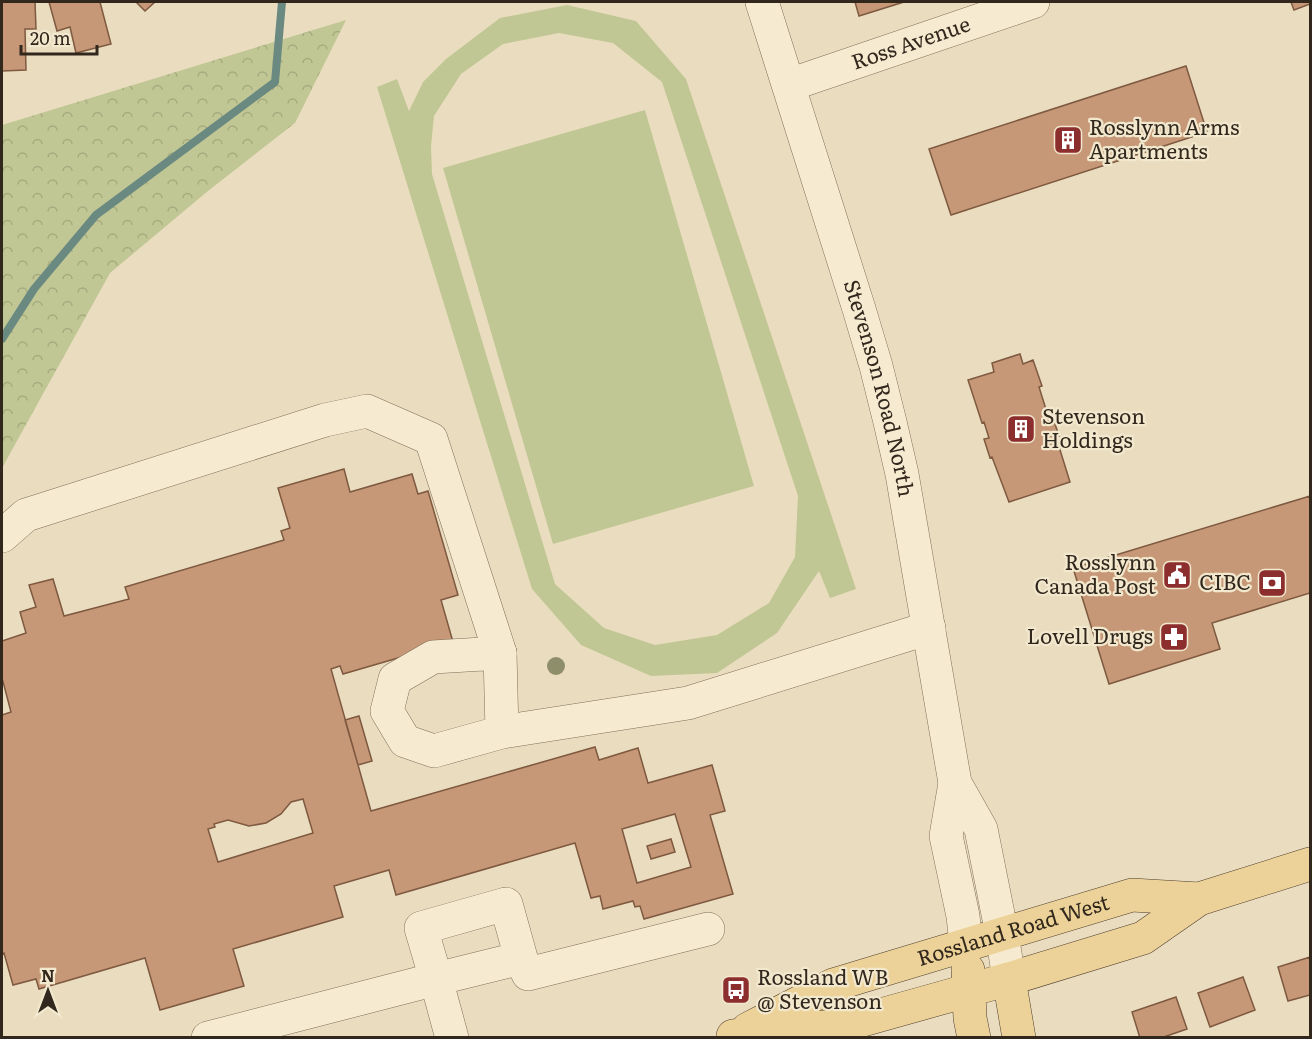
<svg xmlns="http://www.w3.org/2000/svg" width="1312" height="1039" font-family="Literata,serif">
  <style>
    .grass { fill: #c1c794; fill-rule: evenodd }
    .forest { fill: url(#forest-crowns) }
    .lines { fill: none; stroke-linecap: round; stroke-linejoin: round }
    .stream { stroke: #6a8981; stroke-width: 8 }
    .building { fill: #c69877; stroke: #7e5940; stroke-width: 1.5; fill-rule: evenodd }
    .minor-casing { stroke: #816e59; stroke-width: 34 }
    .major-casing { stroke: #4f3d2d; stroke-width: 34 }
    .minor { stroke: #f6ebd1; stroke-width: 33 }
    .major { stroke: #ecd298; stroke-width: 33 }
    .tree { fill: #8e8e6a }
    .labels { text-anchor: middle; stroke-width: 4.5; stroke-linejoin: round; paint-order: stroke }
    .street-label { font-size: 21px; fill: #32271c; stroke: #f2e8ce }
    .poi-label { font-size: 21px; fill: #32271c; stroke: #f2e8ce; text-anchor: start }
  </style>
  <defs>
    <pattern id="forest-crowns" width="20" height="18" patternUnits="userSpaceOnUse" patternTransform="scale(1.5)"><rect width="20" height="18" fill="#c1c794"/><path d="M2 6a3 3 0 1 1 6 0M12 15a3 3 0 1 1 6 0" fill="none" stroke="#a6ab7f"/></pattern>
  </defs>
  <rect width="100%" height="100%" fill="#eaddbf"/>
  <path class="grass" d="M567,5L636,21L686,79L856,589L830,598L819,571L777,633L717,673L651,676L581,645L532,589L377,87L397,79L409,111L423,82L446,59L500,18ZM559,33L613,43L662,82L798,496L795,557L769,603L717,635L655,645L604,628L555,584L432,174L431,146L434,116L461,74L503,44Z
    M645,110L754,486L553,544L443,168Z"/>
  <path class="forest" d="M346,20L295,123L208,191L110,273L2,468V125Z"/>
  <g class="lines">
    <path class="stream" d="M2,339L34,289L96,215L275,82L282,2"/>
  </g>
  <path class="building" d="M2,2H35L36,29H25L26,70L2,71Z
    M49,2H100L111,44L76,53L70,27L57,31Z
    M136,2H155L145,11Z
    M855,2H904L859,16Z
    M1291,2H1310V4L1294,10Z
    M1186,66L1207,132L951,215L929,149Z
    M1020,354L1023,364L1033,360L1042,386L1039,387L1050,422L1054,421L1059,436L1056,437L1070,482L1009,502L992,457L990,458L984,439L989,438L984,422L982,423L968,380L994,372L992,363Z
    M344,469L350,492L412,474L418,494L428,491L458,595L441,600L453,642L343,674L340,666L331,669L371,811L595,747L599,760L638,748L648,783L712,765L725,811L710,815L733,894L644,919L640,906L635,907L633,901L603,909L600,896L591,898L575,843L396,895L389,870L334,886L343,917L233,949L244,986L160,1010L145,958L39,989L36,979L13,985L4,953L2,954V715L11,712L2,678V641L26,633L20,612L36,607L29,585L53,579L64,616L129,599L125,587L284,540L281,531L290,528L278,488ZM303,799L313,833L218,862L208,829L215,827L214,824L228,820L249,826L266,823L281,814L291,802ZM675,814L691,867L637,883L622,829Z
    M1310,496V593L1212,623L1220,649L1109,684L1073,568Z
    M359,716L372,761L358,765L345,720Z
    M671,839L675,852L651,859L647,846Z
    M1310,957V995L1288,1001L1278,967Z
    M1243,977L1255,1010L1210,1027L1198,993Z
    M1176,997L1187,1029L1161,1038H1140L1132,1012Z"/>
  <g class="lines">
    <g class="minor-casing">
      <g id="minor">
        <path id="s1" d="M762,2L859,309L876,366L890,422L902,474L955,783L981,829L1002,934L1009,979"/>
        <path id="s2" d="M789,85L1033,2"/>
        <path d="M2,536L26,515L325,420L367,411L431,439L500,653"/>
        <path d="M502,732L500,653L433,657L395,679L387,711L405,741L434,751L502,732L688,703L929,628"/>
        <path d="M955,783L946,836L963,916L966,944"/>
        <path d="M521,958L506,904L421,928L436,979L521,958L528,974L708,929"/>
        <path d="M208,1038L436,979L452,1038"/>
      </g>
    </g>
    <g class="major-casing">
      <g id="major">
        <path d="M968,970L970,1018L974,1038"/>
        <path d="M1009,979L1019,1038"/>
        <path id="s3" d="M748,1029L833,985L1132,895L1199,899"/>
        <path d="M733,1036L845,1025L1009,979L1143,938L1199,899L1310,864"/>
      </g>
    </g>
    <use href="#minor" class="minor"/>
    <use href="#major" class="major"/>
  </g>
  <circle class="tree" cx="556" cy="666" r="9"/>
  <defs>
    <g id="building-square" transform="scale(1.5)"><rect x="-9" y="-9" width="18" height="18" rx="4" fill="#8c2d2e" stroke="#f2e8ce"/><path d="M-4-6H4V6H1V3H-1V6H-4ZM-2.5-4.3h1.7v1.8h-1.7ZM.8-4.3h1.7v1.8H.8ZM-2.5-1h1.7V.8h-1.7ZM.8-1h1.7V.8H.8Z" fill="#fff"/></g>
    <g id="civic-square" transform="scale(1.5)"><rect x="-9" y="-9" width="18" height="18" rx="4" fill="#8c2d2e" stroke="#f2e8ce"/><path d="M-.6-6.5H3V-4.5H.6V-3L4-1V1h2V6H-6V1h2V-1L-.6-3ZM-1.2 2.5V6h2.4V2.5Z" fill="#fff"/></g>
    <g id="bank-square" transform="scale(1.5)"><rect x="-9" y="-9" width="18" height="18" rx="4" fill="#8c2d2e" stroke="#f2e8ce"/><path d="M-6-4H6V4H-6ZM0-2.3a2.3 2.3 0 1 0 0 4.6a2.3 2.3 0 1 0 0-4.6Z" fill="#fff"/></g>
    <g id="pharmacy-square" transform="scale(1.5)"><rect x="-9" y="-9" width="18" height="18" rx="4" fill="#8c2d2e" stroke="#f2e8ce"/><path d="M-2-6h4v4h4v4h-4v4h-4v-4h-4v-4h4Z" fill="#fff"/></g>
    <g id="bus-square" transform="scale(1.5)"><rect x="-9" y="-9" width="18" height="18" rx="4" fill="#8c2d2e" stroke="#f2e8ce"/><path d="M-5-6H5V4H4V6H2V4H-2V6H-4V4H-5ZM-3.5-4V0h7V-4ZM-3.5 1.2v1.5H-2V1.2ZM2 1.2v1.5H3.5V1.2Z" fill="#fff"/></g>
  </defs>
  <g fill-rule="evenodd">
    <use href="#building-square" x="1068" y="140"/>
    <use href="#building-square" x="1021" y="429"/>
    <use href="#civic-square" x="1177" y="575"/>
    <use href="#bank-square" x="1272" y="583"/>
    <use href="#pharmacy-square" x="1174" y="637"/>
    <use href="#bus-square" x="736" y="990"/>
  </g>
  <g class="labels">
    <g class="street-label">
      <text dy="7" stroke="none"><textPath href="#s2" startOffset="129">Ross Avenue</textPath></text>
      <text dy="7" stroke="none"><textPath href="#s1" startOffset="404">Stevenson Road North</textPath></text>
      <text dy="7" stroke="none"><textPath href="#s3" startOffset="284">Rossland Road West</textPath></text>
    </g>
    <g class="poi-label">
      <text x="1089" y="135">Rosslynn Arms<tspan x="1089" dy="24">Apartments</tspan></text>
      <text x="1042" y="424">Stevenson<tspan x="1042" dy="24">Holdings</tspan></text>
      <text x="1156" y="570" text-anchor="end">Rosslynn<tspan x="1156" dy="24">Canada Post</tspan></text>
      <text x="1251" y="590" text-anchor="end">CIBC</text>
      <text x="1153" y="644" text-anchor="end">Lovell Drugs</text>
      <text x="757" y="985">Rossland WB<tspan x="757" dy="24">@ Stevenson</tspan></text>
    </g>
  </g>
  <rect width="1312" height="1039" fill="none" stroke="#32271c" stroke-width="6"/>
  <g transform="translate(48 991)" stroke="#f2e8ce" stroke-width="4.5" paint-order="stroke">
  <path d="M0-4.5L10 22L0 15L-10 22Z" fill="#32271c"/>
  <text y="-9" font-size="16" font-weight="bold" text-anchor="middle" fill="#32271c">N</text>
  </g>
  <path d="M21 45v9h76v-9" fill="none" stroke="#32271c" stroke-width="3"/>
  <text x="30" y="45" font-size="18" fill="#32271c" stroke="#f2e8ce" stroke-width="4.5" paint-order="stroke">20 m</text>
</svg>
